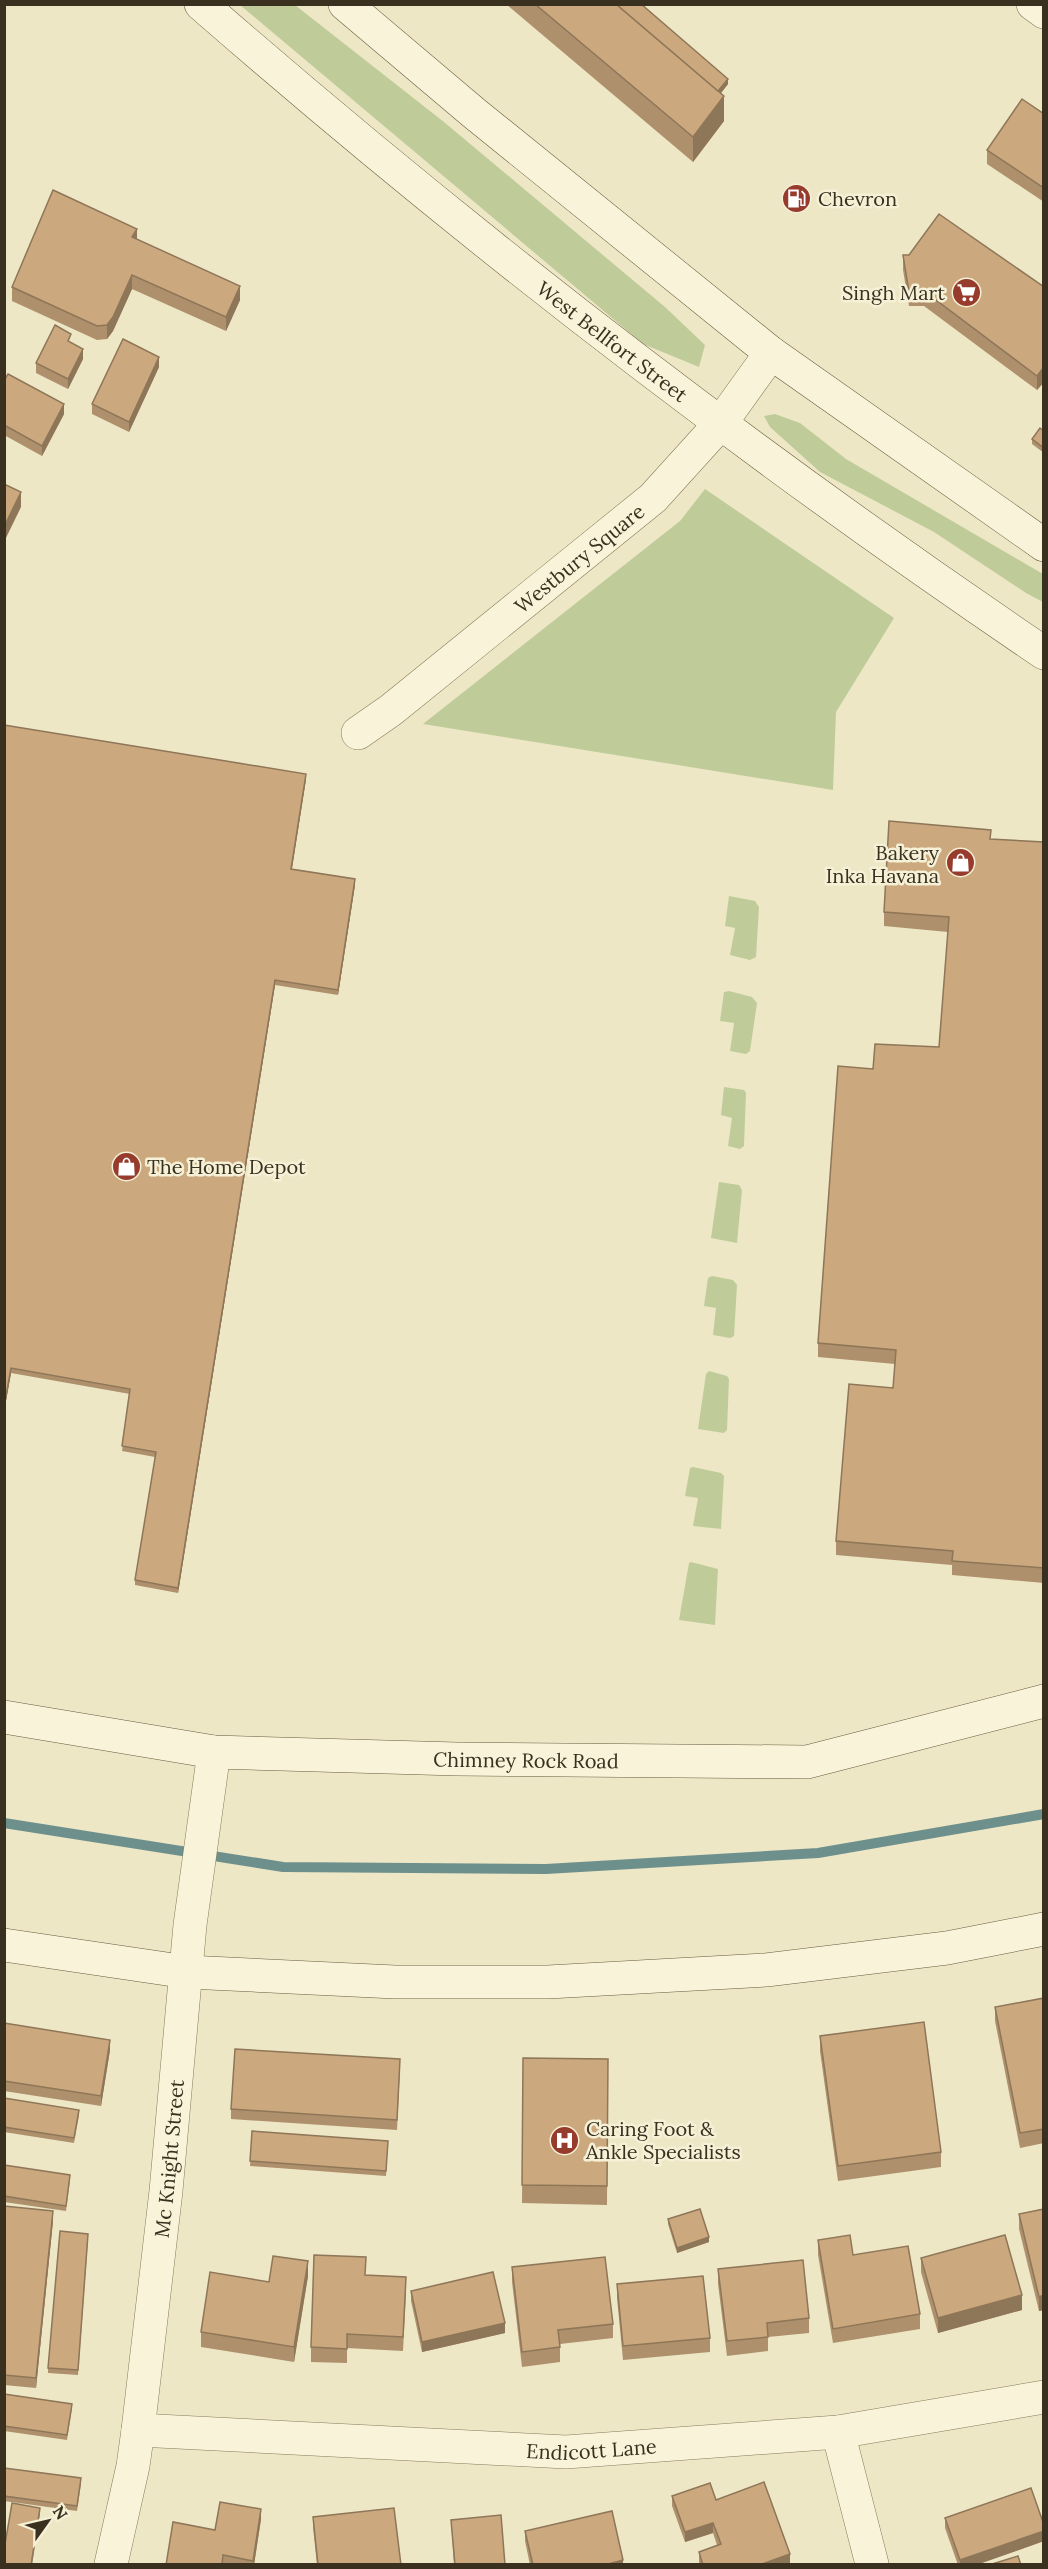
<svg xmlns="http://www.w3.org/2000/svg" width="1048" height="2569" viewBox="0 0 1048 2569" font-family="Lora,serif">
<rect width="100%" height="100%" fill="#eee7c6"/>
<!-- green -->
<g fill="#bfcc9a">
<polygon points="240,5 295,5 444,122 665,307 705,345 699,367 643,344"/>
<polygon points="775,414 800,423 846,459 1043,574 1043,602 1026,593 934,532 820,472 770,427 764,416"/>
<polygon points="705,489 894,618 836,712 833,790 423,724 680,521"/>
<polygon points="729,896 755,901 759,907 756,957 750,960 730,955 735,928 725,926"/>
<polygon points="729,991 752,997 757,1003 750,1051 746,1054 730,1051 734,1023 720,1021 724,992"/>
<polygon points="724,1087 744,1090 746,1093 744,1146 740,1149 728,1146 732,1118 721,1115"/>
<polygon points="719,1182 739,1185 742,1190 737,1243 711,1238"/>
<polygon points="712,1276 733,1280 737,1285 734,1336 730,1338 713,1335 716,1308 704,1306 708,1278"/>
<polygon points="709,1371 727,1376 729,1379 727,1430 724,1433 698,1429 706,1374"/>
<polygon points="693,1467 721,1473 724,1476 721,1529 693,1526 698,1498 685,1496 690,1468"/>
<polygon points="691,1562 718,1569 715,1625 679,1620 689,1563"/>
</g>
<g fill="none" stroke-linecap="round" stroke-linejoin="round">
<!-- stream -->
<polyline stroke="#6e908c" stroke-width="10" points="4,1823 283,1867 546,1869 818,1853 1044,1814"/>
<defs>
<g id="minor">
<polyline points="1033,4 1044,12"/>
<path id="s1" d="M 358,733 L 391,710 L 653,498 L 720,424 L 771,353"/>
<path id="s2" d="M 138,2430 L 566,2452 L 838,2432 L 1044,2397"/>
<polyline points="838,2432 872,2564"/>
<path id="s3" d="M 111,2564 L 133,2466 L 138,2430 L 166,2191 L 190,1925 L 214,1752"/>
</g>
<g id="secondary">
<path id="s4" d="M 201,4 C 468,237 750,454 1044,653"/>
<polyline points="345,4 474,113 771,353 1044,545"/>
<path id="s5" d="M 4,1717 L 214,1752 L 457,1759 L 807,1762 L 1044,1701"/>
<polyline points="4,1945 187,1972 395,1982 548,1982 766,1970 947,1948 1044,1929"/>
</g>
</defs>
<!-- minor casing -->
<use href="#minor" stroke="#897a5c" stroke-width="34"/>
<!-- secondary casing -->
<use href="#secondary" stroke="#6b5b3f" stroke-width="34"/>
<!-- minor -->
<use href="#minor" stroke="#f8f3d9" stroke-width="33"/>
<!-- secondary -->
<use href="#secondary" stroke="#f8f3d9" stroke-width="33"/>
</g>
<!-- wall -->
<g fill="#af906c">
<polygon points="506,4 641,4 728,84 721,93 724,121 693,162"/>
<polygon points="1044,114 1044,202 987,164 987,150"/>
<polygon points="137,239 240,300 226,331 132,289 113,331 107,339 97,340 12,301 12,287"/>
<polygon points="903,255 1044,287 1044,382 1037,390 924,306 909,306 903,270"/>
<polygon points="71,343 83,359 68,389 36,373 36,363"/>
<polygon points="159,367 129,432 92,414 92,404"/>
<polygon points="4,381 64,414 42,456 4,435"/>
<polygon points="1044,431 1044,453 1032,444 1032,439"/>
<polygon points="4,725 306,779 292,869 355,885 338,995 275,985 178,1593 135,1585 135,1580 155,1457 122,1451 130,1394 11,1373 4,1412"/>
<polygon points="991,839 1044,842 1044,1583 952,1575 952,1565 836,1555 836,1541 893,1388 895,1364 818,1357 818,1343 873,1069 939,1047 948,932 884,926 884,912"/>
<polygon points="1044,1998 1044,2143 1020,2148 995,2021 995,2007"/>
<polygon points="4,2023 110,2050 101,2106 4,2091"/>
<polygon points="820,2036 941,2152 941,2167 838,2181 820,2051"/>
<polygon points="523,2058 608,2059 607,2205 522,2203"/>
<polygon points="400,2069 397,2130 231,2119 231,2109"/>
<polygon points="4,2098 79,2115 74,2143 4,2132"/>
<polygon points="252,2131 388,2141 386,2176 250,2166"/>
<polygon points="4,2165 70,2180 66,2211 4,2202"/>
<polygon points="4,2206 53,2221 36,2388 4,2385"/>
<polygon points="1044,2209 1044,2310 1039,2311 1019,2229 1019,2214"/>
<polygon points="668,2219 709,2242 677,2253 668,2224"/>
<polygon points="88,2239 78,2375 48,2373 48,2368"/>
<polygon points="818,2240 920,2314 920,2329 833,2343 818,2255"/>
<polygon points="921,2258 1022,2310 938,2333 921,2272"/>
<polygon points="512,2267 613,2324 613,2338 560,2344 560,2362 522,2367 512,2282"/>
<polygon points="718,2269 809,2318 809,2333 768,2337 768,2351 727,2356 718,2284"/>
<polygon points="366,2275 406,2292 403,2351 347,2348 347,2363 311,2362 311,2347"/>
<polygon points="308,2276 294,2362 201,2347 201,2332 269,2282"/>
<polygon points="617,2284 710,2338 710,2352 623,2360 617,2298"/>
<polygon points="411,2291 505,2333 422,2352 411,2301"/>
<polygon points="4,2394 72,2409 67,2440 4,2431"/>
<polygon points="4,2468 81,2484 77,2511 4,2501"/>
<polygon points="672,2496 716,2500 790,2564 700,2565 699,2562 699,2552 717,2545 713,2533 685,2542 672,2506"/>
<polygon points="313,2517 401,2565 317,2565 313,2527"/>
<polygon points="945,2518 1044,2541 976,2565 958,2565 945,2528"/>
<polygon points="261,2519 254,2565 166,2565 215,2530"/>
<polygon points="451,2520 505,2565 454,2565"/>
<polygon points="525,2531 623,2565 530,2565 525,2541"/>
</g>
<!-- shaded-wall -->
<g fill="#8e7658">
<polygon points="728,79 728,84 710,107 710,102"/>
<polygon points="724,96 724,121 693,162 693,137"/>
<polygon points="137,229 137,244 132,237"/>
<polygon points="132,275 132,289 113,331 107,339 107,325"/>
<polygon points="240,286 240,300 226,331 226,317"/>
<polygon points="83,349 83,359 68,389 68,379"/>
<polygon points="159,357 159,367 129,432 129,422"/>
<polygon points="1044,367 1044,382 1037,390 1037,376"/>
<polygon points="64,404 64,414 42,456 42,446"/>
<polygon points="21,492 21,507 4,542 4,527"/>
<polygon points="306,774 306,779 291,874 291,869"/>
<polygon points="355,879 355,885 338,995 338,990"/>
<polygon points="275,980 275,985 178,1593 178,1588"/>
<polygon points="11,1368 11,1373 4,1412 4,1407"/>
<polygon points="110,2040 110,2050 101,2106 101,2096"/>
<polygon points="53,2211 53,2221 36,2388 36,2378"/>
<polygon points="709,2237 709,2242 677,2253 677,2248"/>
<polygon points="308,2261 308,2276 294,2362 294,2347"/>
<polygon points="1022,2295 1022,2310 938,2333 938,2318"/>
<polygon points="1044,2295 1044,2310 1039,2311 1039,2297"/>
<polygon points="505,2323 505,2333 422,2352 422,2342"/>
<polygon points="40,2508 40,2513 32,2565 31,2565"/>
<polygon points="261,2509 261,2519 254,2565 253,2565"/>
<polygon points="713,2523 713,2533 685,2542 685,2532"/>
<polygon points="1044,2531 1044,2541 976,2565 960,2565 960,2560"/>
<polygon points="790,2554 790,2564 788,2565 759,2565"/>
<polygon points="623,2560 623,2565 605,2565"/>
</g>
<!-- building -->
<g fill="#cba87d" stroke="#8e7658" stroke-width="1.5">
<polygon points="535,4 616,4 724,96 693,137"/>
<polygon points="616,4 641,4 728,79 718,91"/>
<polygon points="1022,99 1044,114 1044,188 987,150"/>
<polygon points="53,190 137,229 132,237 240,286 226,317 132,275 113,317 107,325 97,326 12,287"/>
<polygon points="939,214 1044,287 1044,367 1037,376 924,291 909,292 903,255 909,255"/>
<polygon points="55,325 71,334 68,341 83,349 68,379 36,363"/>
<polygon points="123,339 159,357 129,422 92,404"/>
<polygon points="8,374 64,404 42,446 4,425 4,381"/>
<polygon points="1040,428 1044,431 1044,448 1032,439"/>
<polygon points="4,484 21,492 4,527"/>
<polygon points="4,725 306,774 291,869 355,879 338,990 275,980 178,1588 135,1580 156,1452 122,1446 130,1389 11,1368 4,1407"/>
<polygon points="889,821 991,830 990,839 1044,842 1044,1568 952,1561 953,1551 836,1541 849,1384 893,1388 896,1350 818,1343 838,1066 873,1069 875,1044 939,1047 949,917 884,912"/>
<polygon points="1044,1998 1044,2129 1020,2133 995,2007"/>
<polygon points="924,2022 941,2152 838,2166 820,2036"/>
<polygon points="4,2023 110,2040 101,2096 4,2081"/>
<polygon points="235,2049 400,2059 397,2120 231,2109"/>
<polygon points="523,2058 608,2059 607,2186 522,2185"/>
<polygon points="4,2098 79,2110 74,2138 4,2127"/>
<polygon points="252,2131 388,2141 386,2171 250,2161"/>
<polygon points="4,2165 70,2175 66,2206 4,2196"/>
<polygon points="4,2206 53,2211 36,2378 4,2375"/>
<polygon points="700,2209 709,2237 677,2248 668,2219"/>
<polygon points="1044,2209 1044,2295 1039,2297 1019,2214"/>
<polygon points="60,2231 88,2234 78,2370 48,2368"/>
<polygon points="850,2235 853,2255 908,2246 920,2314 833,2329 818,2240"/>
<polygon points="1005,2235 1022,2295 938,2318 921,2258"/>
<polygon points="314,2255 366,2257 365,2275 406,2277 403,2337 347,2334 347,2349 311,2347"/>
<polygon points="273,2256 308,2261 294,2347 201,2332 210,2272 269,2282"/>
<polygon points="605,2257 613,2324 558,2330 560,2347 522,2352 512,2267"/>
<polygon points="803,2260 809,2318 767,2323 768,2337 727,2341 718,2269"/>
<polygon points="493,2272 505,2323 422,2342 411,2291"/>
<polygon points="703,2276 710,2338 623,2346 617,2284"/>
<polygon points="4,2394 72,2404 67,2435 4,2426"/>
<polygon points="4,2468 81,2478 77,2506 4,2496"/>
<polygon points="764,2482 790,2554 759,2565 703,2565 699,2552 721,2544 713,2523 685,2532 672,2496 710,2483 716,2500"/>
<polygon points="1031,2488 1044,2525 1044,2531 960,2560 945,2518"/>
<polygon points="220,2502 261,2509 253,2561 223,2555 222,2565 166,2565 173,2522 215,2530"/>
<polygon points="12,2503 40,2508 31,2565 4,2565 4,2550"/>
<polygon points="394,2508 401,2565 318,2565 313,2517"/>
<polygon points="612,2511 623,2560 605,2565 533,2565 525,2531"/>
<polygon points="501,2515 505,2565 455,2565 451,2520"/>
<polygon points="1018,2556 1021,2565 989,2565"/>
</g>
<!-- icons -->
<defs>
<symbol id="fuel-disc" viewBox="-11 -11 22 22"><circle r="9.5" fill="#973b2d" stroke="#f5f0d6"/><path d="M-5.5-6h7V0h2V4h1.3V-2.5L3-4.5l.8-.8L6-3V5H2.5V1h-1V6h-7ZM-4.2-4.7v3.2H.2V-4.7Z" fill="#fff"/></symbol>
<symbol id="supermarket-disc" viewBox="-11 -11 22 22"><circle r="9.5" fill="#973b2d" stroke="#f5f0d6"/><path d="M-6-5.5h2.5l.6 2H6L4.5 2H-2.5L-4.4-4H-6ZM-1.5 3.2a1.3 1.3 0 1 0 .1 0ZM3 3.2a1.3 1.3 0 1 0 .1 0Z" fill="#fff"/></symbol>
<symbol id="shop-disc" viewBox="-11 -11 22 22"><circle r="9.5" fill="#973b2d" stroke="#f5f0d6"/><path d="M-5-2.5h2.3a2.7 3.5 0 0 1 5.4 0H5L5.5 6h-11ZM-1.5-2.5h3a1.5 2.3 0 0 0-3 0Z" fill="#fff"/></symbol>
<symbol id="hospital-disc" viewBox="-11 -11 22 22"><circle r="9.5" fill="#973b2d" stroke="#f5f0d6"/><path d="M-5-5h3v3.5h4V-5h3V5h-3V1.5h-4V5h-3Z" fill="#fff"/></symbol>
</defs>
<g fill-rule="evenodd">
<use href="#fuel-disc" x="780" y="182" width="33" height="33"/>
<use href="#supermarket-disc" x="950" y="276" width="33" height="33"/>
<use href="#shop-disc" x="944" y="846" width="33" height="33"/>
<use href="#shop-disc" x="110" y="1150" width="33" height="33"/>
<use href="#hospital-disc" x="548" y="2124" width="33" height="33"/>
</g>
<g text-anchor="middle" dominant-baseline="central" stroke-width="5" stroke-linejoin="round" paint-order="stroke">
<!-- poi labels -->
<g font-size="20" fill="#39301f" stroke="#f5f0d6" text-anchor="start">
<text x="818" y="198">Chevron</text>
<text x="945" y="292" text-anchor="end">Singh Mart</text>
<text x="939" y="852" text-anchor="end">Bakery<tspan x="939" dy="23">Inka Havana</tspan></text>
<text x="147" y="1166">The Home Depot</text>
<text x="586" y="2128">Caring Foot &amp;<tspan x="586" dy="23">Ankle Specialists</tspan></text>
</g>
<!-- street labels -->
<g font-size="20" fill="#39301f" stroke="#f5f0d6">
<text stroke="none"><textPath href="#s4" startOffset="532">West Bellfort Street</textPath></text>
<text stroke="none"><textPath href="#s1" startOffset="282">Westbury Square</textPath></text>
<text stroke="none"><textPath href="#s5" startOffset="525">Chimney Rock Road</textPath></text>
<text stroke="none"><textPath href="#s3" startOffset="410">Mc Knight Street</textPath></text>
<text stroke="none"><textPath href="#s2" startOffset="454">Endicott Lane</textPath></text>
</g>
</g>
<!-- border -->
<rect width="1048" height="2569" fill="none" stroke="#39301f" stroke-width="12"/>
<!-- north arrow -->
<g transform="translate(48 2521) rotate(56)" stroke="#f5f0d6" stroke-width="4.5" paint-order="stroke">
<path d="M0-4.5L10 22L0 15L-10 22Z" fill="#39301f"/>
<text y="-9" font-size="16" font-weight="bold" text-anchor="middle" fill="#39301f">N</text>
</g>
</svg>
